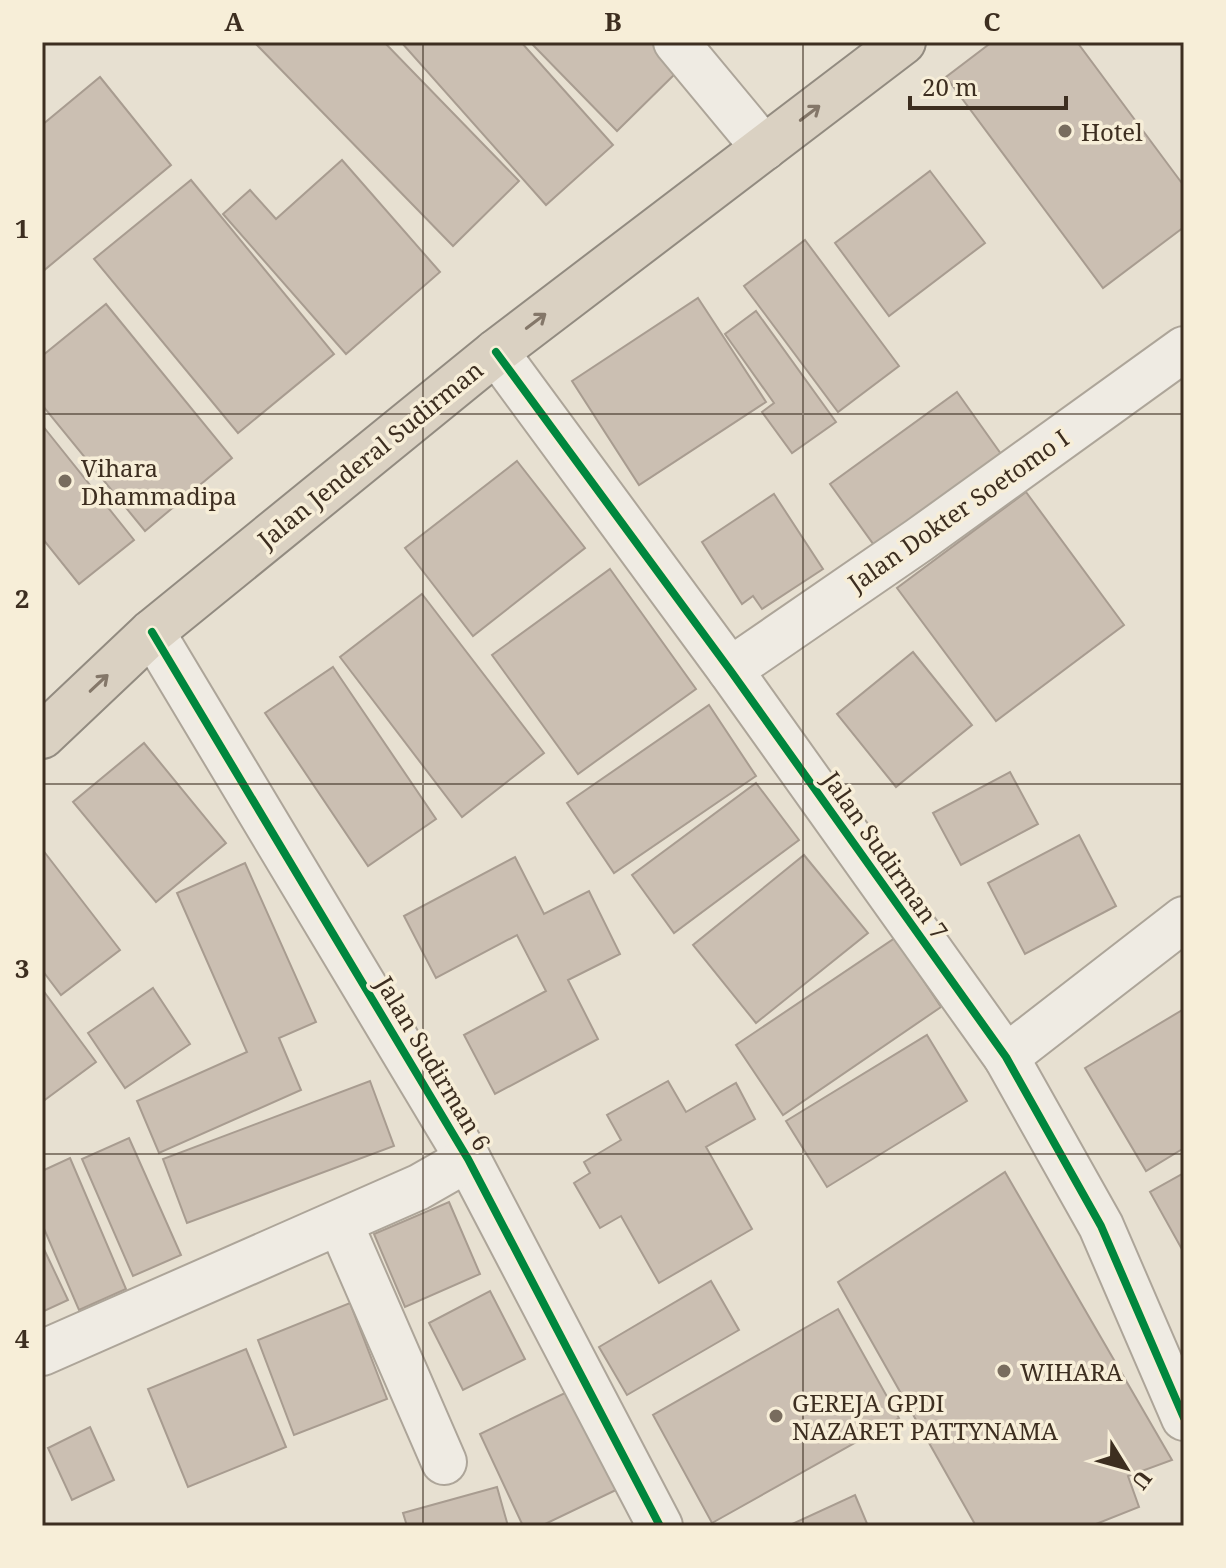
<svg xmlns="http://www.w3.org/2000/svg" width="1226" height="1568" viewBox="0 0 1226 1568" font-family="'Noto Serif',serif">
<rect width="100%" height="100%" fill="#e7e0d1"/>
<!-- building -->
<g fill="#cbbfb2" stroke="#a89c90" stroke-width="2">
<polygon points="254,42 384,42 519,181 453,246"/>
<polygon points="401,42 521,42 613,145 546,205"/>
<polygon points="530,42 659,42 683,66 617,131"/>
<polygon points="992,42 1077,42 1184,186 1184,227 1103,288 946,77"/>
<polygon points="100,77 171,165 42,272 42,125"/>
<polygon points="342,160 440,272 346,354 223,214 250,190 276,219"/>
<polygon points="930,171 985,243 889,316 835,243"/>
<polygon points="191,180 334,354 238,433 94,259"/>
<polygon points="805,240 899,366 838,412 744,286"/>
<polygon points="698,298 766,402 639,485 572,381"/>
<polygon points="106,304 232,458 145,531 42,405 42,356"/>
<polygon points="756,311 836,422 792,453 762,412 774,403 725,334"/>
<polygon points="957,392 1006,461 879,552 830,484"/>
<polygon points="42,425 134,540 79,584 42,538"/>
<polygon points="517,461 585,548 473,636 405,548"/>
<polygon points="1026,492 1124,625 996,721 897,588"/>
<polygon points="774,494 823,569 762,609 753,596 742,604 702,542"/>
<polygon points="610,569 696,689 578,774 492,655"/>
<polygon points="422,594 544,753 462,817 340,657"/>
<polygon points="913,652 972,725 896,787 837,714"/>
<polygon points="333,667 436,819 368,866 265,713"/>
<polygon points="709,705 756,776 614,873 567,803"/>
<polygon points="144,743 226,843 156,902 73,802"/>
<polygon points="1010,772 1038,824 961,865 933,813"/>
<polygon points="756,783 799,840 674,933 632,875"/>
<polygon points="1079,835 1116,906 1025,954 988,883"/>
<polygon points="42,849 120,950 61,995 42,970"/>
<polygon points="804,855 868,933 756,1023 693,945"/>
<polygon points="515,857 544,914 589,891 620,954 568,980 598,1039 495,1094 464,1035 546,991 517,935 436,978 404,916"/>
<polygon points="245,863 316,1022 279,1038 301,1090 159,1153 137,1101 247,1052 177,893"/>
<polygon points="895,938 941,1007 783,1115 736,1045"/>
<polygon points="153,988 190,1044 125,1088 88,1033"/>
<polygon points="42,989 96,1062 42,1102"/>
<polygon points="1184,1009 1184,1148 1146,1171 1085,1068"/>
<polygon points="927,1035 967,1101 827,1187 786,1121"/>
<polygon points="370,1081 394,1146 187,1223 163,1159"/>
<polygon points="668,1081 686,1112 736,1083 755,1119 706,1147 752,1229 659,1283 621,1216 600,1228 574,1183 590,1173 584,1162 621,1140 607,1115"/>
<polygon points="129,1138 181,1255 133,1276 82,1159"/>
<polygon points="70,1158 126,1289 79,1310 42,1224 42,1171"/>
<polygon points="1005,1172 1172,1460 1128,1476 1139,1507 1091,1526 976,1526 838,1282"/>
<polygon points="1184,1173 1184,1253 1150,1192"/>
<polygon points="449,1202 480,1274 405,1307 374,1234"/>
<polygon points="42,1245 68,1300 42,1312"/>
<polygon points="711,1281 739,1330 627,1395 599,1347"/>
<polygon points="490,1291 525,1359 463,1390 429,1323"/>
<polygon points="350,1303 387,1399 294,1435 258,1340"/>
<polygon points="838,1309 899,1418 712,1523 653,1415"/>
<polygon points="246,1349 286,1447 188,1487 148,1389"/>
<polygon points="569,1391 616,1490 541,1526 523,1526 480,1434"/>
<polygon points="90,1427 114,1480 72,1500 48,1448"/>
<polygon points="497,1487 508,1526 407,1526 403,1513"/>
<polygon points="855,1495 868,1526 788,1526"/>
</g>
<g fill="none" stroke-linecap="round" stroke-linejoin="round">
<defs>
<g id="minor">
<polyline points="676,42 764,148"/>
<polyline points="496,352 730,670 1006,1057 1101,1226 1184,1418"/>
<polyline points="152,632 468,1159 660,1526"/>
<polyline points="730,670 919,540 1184,349"/>
<polyline points="1006,1057 1184,919"/>
<polyline points="340,1223 444,1462"/>
<polyline points="42,1353 419,1187 468,1159"/>
</g>
<polyline id="highway" points="42,736 152,632 496,352 903,42"/>
</defs>
<!-- minor casing -->
<use href="#minor" stroke="#ada599" stroke-width="48"/>
<!-- highway casing -->
<use href="#highway" stroke="#928b80" stroke-width="48"/>
<!-- minor -->
<use href="#minor" stroke="#efebe3" stroke-width="44"/>
<!-- highway -->
<use href="#highway" stroke="#dad1c2" stroke-width="44"/>
<defs>
<g id="cycleway">
<polyline points="496,352 730,670 1006,1057 1101,1226 1184,1418"/>
<polyline points="152,632 468,1159 660,1526"/>
</g>
</defs>
<!-- cycleway casing -->
<use href="#cycleway" stroke="#f7eed8" stroke-width="13"/>
<!-- cycleway -->
<use href="#cycleway" stroke="#00873e" stroke-width="8"/>
</g>
<!-- one-way arrows -->
<defs><path id="oneway-shaft" d="M-6 0H5M1.5-3L5.5 0L1.5 3" fill="none" stroke-width="1.6" stroke-linecap="round" stroke-linejoin="round" transform="scale(2)"/></defs>
<g stroke="#847769">
<use href="#oneway-shaft" transform="translate(810 113) rotate(-37)"/>
<use href="#oneway-shaft" transform="translate(536 321) rotate(-37)"/>
<use href="#oneway-shaft" transform="translate(99 683) rotate(-43)"/>
</g>
<!-- grid -->
<path fill="none" stroke="#3d2e20" stroke-width="2" stroke-opacity="0.55" d="M 423,42 L 423,1526M 803,42 L 803,1526M 42,414 L 1184,414M 42,784 L 1184,784M 42,1154 L 1184,1154"/>
<!-- markers -->
<g fill="#786c5e" stroke="#f7eed8" stroke-width="3">
<circle cx="1065" cy="131" r="8"/>
<circle cx="65" cy="481" r="8"/>
<circle cx="1004" cy="1371" r="8"/>
<circle cx="776" cy="1416" r="8"/>
</g>
<g text-anchor="middle" dominant-baseline="central" stroke-width="7" stroke-linejoin="round" paint-order="stroke">
<!-- poi labels -->
<g font-size="24" fill="#3d2e20" stroke="#f7eed8" text-anchor="start">
<text x="1081" y="131">Hotel</text>
<text x="81" y="467">Vihara<tspan x="81" dy="28">Dhammadipa</tspan></text>
<text x="1020" y="1371">WIHARA</text>
<text x="792" y="1402">GEREJA GPDI<tspan x="792" dy="28">NAZARET PATTYNAMA</tspan></text>
</g>
<!-- street labels -->
<g font-size="24" fill="#3d2e20" stroke="#f7eed8">
<text transform="translate(370 454) rotate(-39)">Jalan Jenderal Sudirman</text>
<text transform="translate(958 510) rotate(-35)">Jalan Dokter Soetomo I</text>
<text transform="translate(886 855) rotate(55)">Jalan Sudirman 7</text>
<text transform="translate(434 1063) rotate(59)">Jalan Sudirman 6</text>
</g>
</g>
<!-- border -->
<rect width="1226" height="1568" fill="none" stroke="#f7eed8" stroke-width="88"/>
<!-- north arrow -->
<g transform="translate(1126 1468) rotate(127)" stroke="#f7eed8" stroke-width="6" paint-order="stroke">
<path d="M0-6L14 30L0 20L-14 30Z" fill="#3d2e20"/>
<text y="-12" font-size="22" font-weight="bold" text-anchor="middle" fill="#3d2e20">U</text>
</g>
<!-- scale -->
<path d="M910 96v12h156v-12" fill="none" stroke="#3d2e20" stroke-width="4"/>
<text x="922" y="96" font-size="24" fill="#3d2e20" stroke="#f7eed8" stroke-width="6" paint-order="stroke">20 m</text>
<rect x="44" y="44" width="1138" height="1480" fill="none" stroke="#3d2e20" stroke-width="3"/>
<g font-size="26" text-anchor="middle" font-weight="bold" fill="#3d2e20">
<text x="234" y="31">A</text>
<text x="613" y="31">B</text>
<text x="992" y="31">C</text>
<text x="22" y="238">1</text>
<text x="22" y="608">2</text>
<text x="22" y="978">3</text>
<text x="22" y="1348">4</text>
</g>
</svg>
